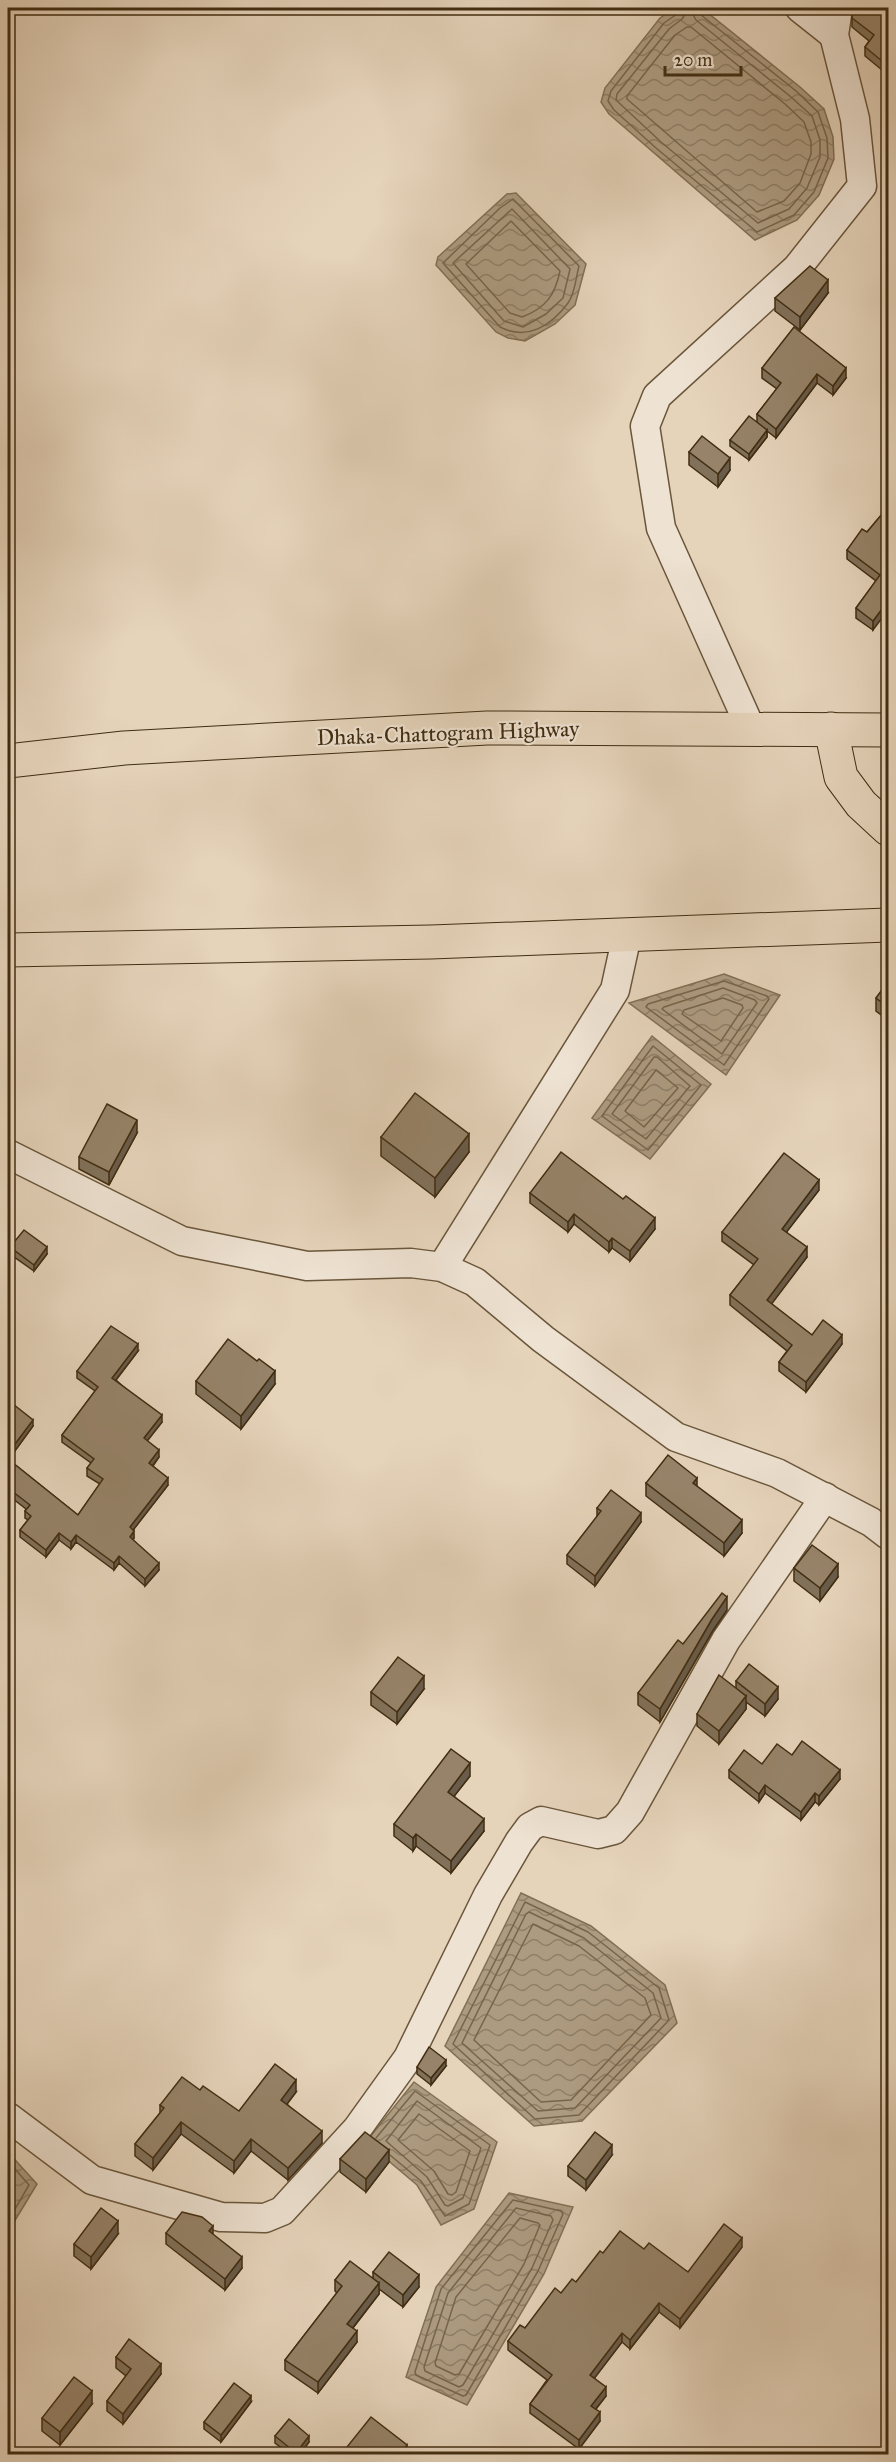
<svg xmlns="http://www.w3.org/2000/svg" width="896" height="2462" viewBox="0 0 896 2462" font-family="'IM FELL Great Primer',serif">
<defs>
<pattern id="water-waves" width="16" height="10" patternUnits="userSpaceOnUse" patternTransform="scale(1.5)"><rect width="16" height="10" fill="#ad9b81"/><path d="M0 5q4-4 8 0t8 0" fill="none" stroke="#8e7f68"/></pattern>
</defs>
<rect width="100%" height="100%" fill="#e5d3ba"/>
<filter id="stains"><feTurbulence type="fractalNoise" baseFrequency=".00333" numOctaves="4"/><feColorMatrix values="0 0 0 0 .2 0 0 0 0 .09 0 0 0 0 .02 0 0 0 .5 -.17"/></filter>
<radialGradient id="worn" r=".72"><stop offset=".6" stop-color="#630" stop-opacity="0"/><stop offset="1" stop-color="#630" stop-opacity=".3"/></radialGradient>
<!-- water -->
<g fill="url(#water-waves)" stroke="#826f54" stroke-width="1.5">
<polygon points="675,8 703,9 800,87 824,109 833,137 834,159 819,195 797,220 755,240 609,114 601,102 605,88 660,18"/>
<polygon points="516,193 586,264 575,305 555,324 525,341 508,338 496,332 436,265 438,257 507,194"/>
<polygon points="724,974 780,995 726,1075 629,1003"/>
<polygon points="652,1036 711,1084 650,1159 592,1118"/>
<polygon points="521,1893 591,1926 665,1985 677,2023 582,2121 534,2126 445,2046"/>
<polygon points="414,2082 497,2142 474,2209 441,2225 417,2185 366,2142"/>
<polygon points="8,2152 37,2184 8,2232"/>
<polygon points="509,2193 573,2207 544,2274 467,2405 406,2377 436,2287"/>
</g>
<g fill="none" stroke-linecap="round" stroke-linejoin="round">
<!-- shore -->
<g stroke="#776449" stroke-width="1.5">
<polyline points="679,8 677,14 664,23 611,91 608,101 614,110 656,148 757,232 794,215 814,192 828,158 827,138 818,112 796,91 701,15 699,8"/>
<polygon points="687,11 691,11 696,20 791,97 812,116 820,140 820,157 807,188 789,209 758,223 661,142 616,100 617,94 669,29 682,19"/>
<polygon points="687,27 691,27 785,104 804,122 811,142 811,154 800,183 784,201 757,212 627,99 627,96 675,35"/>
<path d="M 513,199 L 579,266 C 576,277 575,294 568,303 C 551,326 527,341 500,327 L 443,263 L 500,208 Z"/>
<polygon points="512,209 570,269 563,298 546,314 523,327 504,321 453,263"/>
<path d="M 511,221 L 560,271 C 555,295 546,308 522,317 L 510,313 L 466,264 Z"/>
<polygon points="724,981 767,996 769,999 724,1065 646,1007 648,1004"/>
<polygon points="723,988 755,1000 757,1003 722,1054 662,1009 664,1007"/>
<polygon points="723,998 742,1005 743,1008 721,1041 682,1014 684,1010"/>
<polygon points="653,1046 701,1085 648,1150 602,1116"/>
<polygon points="654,1057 657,1057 690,1086 646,1139 612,1114"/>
<polygon points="656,1070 678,1088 644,1127 625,1111"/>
<polygon points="525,1902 588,1932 659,1988 669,2020 579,2115 535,2119 453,2044"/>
<polygon points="529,1912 584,1938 653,1993 661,2018 575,2108 538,2111 462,2043 526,1914"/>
<polygon points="533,1924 579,1946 645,1998 651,2015 571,2100 541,2102 474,2040"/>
<polygon points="417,2101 481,2148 463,2198 448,2206 445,2205 427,2177 386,2141"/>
<polygon points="419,2114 470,2151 456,2192 452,2195 448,2194 434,2171 398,2140"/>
<polyline points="376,2138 415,2091 490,2145 469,2204 445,2216 421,2181 390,2155"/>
<polyline points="8,2161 29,2185 8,2221"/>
<polygon points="513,2200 561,2211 563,2214 538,2271 466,2395 463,2396 416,2375 415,2372 441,2289"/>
<polygon points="516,2208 551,2216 553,2220 532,2268 463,2385 459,2387 425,2371 424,2367 448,2293"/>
<polygon points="520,2218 538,2223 540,2225 524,2264 459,2374 455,2375 436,2366 435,2363 456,2297"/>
</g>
<defs>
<g id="minor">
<polyline points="800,8 834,35"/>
<polyline points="751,729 661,528 645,426 657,396 797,268 862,186 855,119 834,35 838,8"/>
<polyline points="8,1154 182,1241 307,1266 411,1263 442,1267 475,1282 543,1339 676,1437 777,1473 871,1522 888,1535"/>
<polyline points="442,1267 615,990 627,935"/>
<polyline points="8,2117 92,2180 221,2217 265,2218 282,2211 357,2129 408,2058 488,1895 519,1842 530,1827 541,1821 598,1834 614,1830 630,1812 726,1640 825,1497"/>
</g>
<g id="highway">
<polyline points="831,729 841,777 861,804 888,829"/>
<polyline points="8,761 124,748 487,728 888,730"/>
<polyline points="8,950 431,942 888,925"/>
</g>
</defs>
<!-- minor casing -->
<use href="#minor" stroke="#6a563b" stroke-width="31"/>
<!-- highway casing -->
<use href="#highway" stroke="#412d11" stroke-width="35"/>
<!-- minor -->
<use href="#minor" stroke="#eee2d2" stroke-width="28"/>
<!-- highway -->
<use href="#highway" stroke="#e5d3ba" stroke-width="33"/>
</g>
<!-- wall -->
<g fill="#81715a" stroke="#412d11" stroke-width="1.5">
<polygon points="888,9 888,75 865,56 865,47 869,41 852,27 852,18"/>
<polygon points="828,293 800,330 775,311 775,298"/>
<polygon points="762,368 846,378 833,395 817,383 776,438 767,431 767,437 749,460 730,446 730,440 757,423 757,414 777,389 762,378"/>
<polygon points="689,452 730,470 718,487 689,465"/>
<polygon points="888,507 873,630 856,618 856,608 876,581 847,559 847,550 867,532"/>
<polygon points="888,982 888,1020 876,1011 876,998"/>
<polygon points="137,1133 109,1185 79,1169 79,1157"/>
<polygon points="381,1137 469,1152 435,1197 381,1156"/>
<polygon points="819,1190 786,1232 807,1257 771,1304 812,1335 842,1344 806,1392 779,1371 779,1362 787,1351 730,1305 730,1295 754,1265 722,1241 722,1232"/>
<polygon points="530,1193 655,1229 630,1261 612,1248 609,1252 574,1224 568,1232 530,1203"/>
<polygon points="10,1247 47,1254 34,1271 10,1254"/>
<polygon points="138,1351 116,1380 162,1422 147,1441 159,1457 153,1466 168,1485 133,1530 134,1538 133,1540 159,1570 145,1586 119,1563 114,1570 76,1542 71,1549 59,1540 46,1557 20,1537 20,1530 28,1520 25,1518 25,1511 26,1509 8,1495 8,1459 78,1515 100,1484 87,1476 87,1468 91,1463 62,1442 62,1435 95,1391 77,1378 77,1371"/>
<polygon points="196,1381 275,1384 241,1429 196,1394"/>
<polygon points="8,1412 33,1426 9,1459 8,1457"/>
<polygon points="646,1483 742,1533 724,1556 646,1496"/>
<polygon points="597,1508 641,1522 595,1586 567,1564 567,1555 597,1517"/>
<polygon points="794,1568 838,1577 820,1601 794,1581"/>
<polygon points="727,1610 712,1632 660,1722 638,1705 638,1693 683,1644"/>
<polygon points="736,1681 778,1699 765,1716 746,1702 746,1709 719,1744 697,1726 697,1714 736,1688"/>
<polygon points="424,1689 397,1724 371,1705 371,1692"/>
<polygon points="792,1755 840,1779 819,1805 815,1802 801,1820 765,1793 759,1802 729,1778 729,1770 762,1764"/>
<polygon points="470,1776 454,1796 484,1831 451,1873 416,1846 413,1851 394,1836 394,1824"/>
<polygon points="446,2066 431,2085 417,2074 417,2067"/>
<polygon points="296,2092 287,2104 322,2143 288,2180 251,2151 234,2173 181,2134 153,2170 135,2156 135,2144 160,2113 160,2105 239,2111"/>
<polygon points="612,2155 586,2190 568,2176 568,2166"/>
<polygon points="340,2159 389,2162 366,2192 340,2172"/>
<polygon points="166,2233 213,2235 242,2268 225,2290 166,2244"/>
<polygon points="118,2234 91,2269 74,2256 74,2244"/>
<polygon points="742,2247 680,2328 659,2312 630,2349 622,2342 594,2378 606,2396 596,2409 600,2421 579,2449 530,2413 530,2404 547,2380 508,2350 508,2341 525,2328 561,2293 576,2282 603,2253 644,2249 688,2272"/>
<polygon points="373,2272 419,2287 403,2307 379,2289 379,2294 353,2328 357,2342 318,2393 285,2370 285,2360 337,2293 335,2291 335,2280 373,2278"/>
<polygon points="116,2357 161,2374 123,2424 107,2411 107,2401 126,2376 116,2368"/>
<polygon points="251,2402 221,2442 204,2429 204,2422"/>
<polygon points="92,2404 60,2445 42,2431 42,2418"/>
<polygon points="275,2436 309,2442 300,2454 290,2454 275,2443"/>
</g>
<!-- shaded-wall -->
<g fill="#695c4a" stroke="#412d11" stroke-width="1.5">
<polygon points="828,280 828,293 800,330 800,317"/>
<polygon points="846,368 846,378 833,395 833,386"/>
<polygon points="817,374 817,383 776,438 776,429"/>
<polygon points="767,430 767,437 749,460 749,454"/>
<polygon points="730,458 730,470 718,487 718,474"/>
<polygon points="14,513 14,525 8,533 8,521"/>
<polygon points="888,601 888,610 873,630 873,621"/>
<polygon points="137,1120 137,1133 109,1185 109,1172"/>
<polygon points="469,1134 469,1152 435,1197 435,1178"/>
<polygon points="819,1180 819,1190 782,1238 782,1229"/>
<polygon points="574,1214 574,1224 568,1232 568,1222"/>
<polygon points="655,1218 655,1229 630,1261 630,1251"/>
<polygon points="612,1238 612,1248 609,1252 609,1242"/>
<polygon points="47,1247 47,1254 34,1271 34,1265"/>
<polygon points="807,1247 807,1257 767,1310 767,1300"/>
<polygon points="842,1335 842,1344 806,1392 806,1382"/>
<polygon points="138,1344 138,1351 112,1385 112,1378"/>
<polygon points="275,1371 275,1384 241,1429 241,1416"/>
<polygon points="162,1415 162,1422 144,1445 144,1438"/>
<polygon points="33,1420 33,1426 9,1459 9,1452"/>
<polygon points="159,1450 159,1457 149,1470 149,1463"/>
<polygon points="168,1478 168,1485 130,1534 130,1527"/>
<polygon points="697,1478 697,1490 693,1483"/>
<polygon points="641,1513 641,1522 595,1586 595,1576"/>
<polygon points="742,1520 742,1533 724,1556 724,1543"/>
<polygon points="134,1531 134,1538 130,1544 130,1537"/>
<polygon points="59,1533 59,1540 46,1557 46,1550"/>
<polygon points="76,1535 76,1542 71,1549 71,1542"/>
<polygon points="119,1556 119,1563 114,1570 114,1563"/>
<polygon points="159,1563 159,1570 145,1586 145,1579"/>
<polygon points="838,1564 838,1577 820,1601 820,1588"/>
<polygon points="727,1597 727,1610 712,1632 660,1722 660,1709 712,1619"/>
<polygon points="424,1676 424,1689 397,1724 397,1712"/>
<polygon points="778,1687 778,1699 765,1716 765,1704"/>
<polygon points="746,1696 746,1709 719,1744 719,1731"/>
<polygon points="470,1763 470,1776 448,1804 448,1792"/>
<polygon points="840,1770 840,1779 819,1805 819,1796"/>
<polygon points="765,1785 765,1793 759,1802 759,1794"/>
<polygon points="815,1793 815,1802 801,1820 801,1812"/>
<polygon points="484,1819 484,1831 451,1873 451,1861"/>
<polygon points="416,1834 416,1846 413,1851 413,1838"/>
<polygon points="446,2060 446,2066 431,2085 431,2078"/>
<polygon points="296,2080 296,2092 281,2112 281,2100"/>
<polygon points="181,2122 181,2134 153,2170 153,2158"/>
<polygon points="322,2131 322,2143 288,2180 288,2168"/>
<polygon points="251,2139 251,2151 234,2173 234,2161"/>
<polygon points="612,2145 612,2155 586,2190 586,2180"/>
<polygon points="389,2150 389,2162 366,2192 366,2179"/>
<polygon points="118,2221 118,2234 91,2269 91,2257"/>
<polygon points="213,2226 213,2237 209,2231"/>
<polygon points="742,2238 742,2247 680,2328 680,2319"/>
<polygon points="242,2257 242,2268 225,2290 225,2279"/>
<polygon points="419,2275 419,2287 403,2307 403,2295"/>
<polygon points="379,2283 379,2294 347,2335 347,2324"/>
<polygon points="659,2303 659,2312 630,2349 630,2340"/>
<polygon points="357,2331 357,2342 318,2393 318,2382"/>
<polygon points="622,2333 622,2342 590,2384 590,2375"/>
<polygon points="161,2364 161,2374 123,2424 123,2414"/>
<polygon points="606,2387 606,2396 591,2415 591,2406"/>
<polygon points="92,2391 92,2404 60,2445 60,2432"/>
<polygon points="251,2396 251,2402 221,2442 221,2435"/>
<polygon points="600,2412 600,2421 579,2449 579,2440"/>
<polygon points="309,2436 309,2442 300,2454 296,2454 296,2453"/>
<polygon points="407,2445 407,2453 406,2454 400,2454"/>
</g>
<!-- building -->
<g fill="#968369" stroke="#412d11" stroke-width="1.5">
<polygon points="855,8 886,8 888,9 888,66 865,47 874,35 852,18 853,10"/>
<polygon points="810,266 828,280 800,317 775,298"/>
<polygon points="794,327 846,368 833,386 817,374 776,429 757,414 781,383 762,368"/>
<polygon points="749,416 767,430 749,454 730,440"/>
<polygon points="702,436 730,458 718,474 689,452"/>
<polygon points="888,507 888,601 873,621 856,608 880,575 847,550 862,529 867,532"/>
<polygon points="8,508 14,513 8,521"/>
<polygon points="888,982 888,1007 876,998"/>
<polygon points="415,1093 469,1134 435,1178 381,1137"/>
<polygon points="107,1104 137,1120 109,1172 79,1157"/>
<polygon points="561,1152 623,1199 626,1196 655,1218 630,1251 612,1238 609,1242 574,1214 568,1222 530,1193"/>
<polygon points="784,1153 819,1180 782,1229 807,1247 767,1300 812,1335 823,1320 842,1335 806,1382 779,1362 792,1345 730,1295 758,1259 722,1232"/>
<polygon points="24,1230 47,1247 34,1265 10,1247"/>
<polygon points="111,1326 138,1344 112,1378 162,1415 144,1438 159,1450 149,1463 168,1478 130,1527 134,1531 130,1537 159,1563 145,1579 119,1556 114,1563 76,1535 71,1542 59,1533 46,1550 20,1530 31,1516 25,1511 30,1505 8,1488 8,1459 78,1515 103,1479 87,1468 94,1459 62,1435 98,1387 77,1371"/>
<polygon points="228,1339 257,1361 259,1359 275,1371 241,1416 196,1381"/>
<polygon points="13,1404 33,1420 9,1452 8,1451 8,1412"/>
<polygon points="668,1455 697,1478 693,1483 742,1520 724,1543 646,1483"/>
<polygon points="611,1490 641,1513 595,1576 567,1555 601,1511 597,1508"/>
<polygon points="812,1545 838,1564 820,1588 794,1568"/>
<polygon points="722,1593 727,1597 712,1619 660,1709 638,1693 678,1640 683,1644"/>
<polygon points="398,1657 424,1676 397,1712 371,1692"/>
<polygon points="749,1664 778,1687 765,1704 736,1681"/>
<polygon points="719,1675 746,1696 719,1731 697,1714"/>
<polygon points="802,1741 840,1770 819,1796 815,1793 801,1812 765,1785 759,1794 729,1770 744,1750 762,1764 777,1744 792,1755"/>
<polygon points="451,1749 470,1763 448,1792 484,1819 451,1861 416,1834 413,1838 394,1824"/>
<polygon points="429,2047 446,2060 431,2078 417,2067"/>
<polygon points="275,2064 296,2080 281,2100 322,2131 288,2168 251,2139 234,2161 181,2122 153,2158 135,2144 164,2108 160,2105 182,2077 200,2090 203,2086 239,2111"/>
<polygon points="365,2132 389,2150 366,2179 340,2159"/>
<polygon points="595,2132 612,2145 586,2180 568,2166"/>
<polygon points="101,2208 118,2221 91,2257 74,2244"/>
<polygon points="182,2212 202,2217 213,2226 209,2231 242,2257 225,2279 166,2233"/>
<polygon points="724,2224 742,2238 680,2319 659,2303 630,2340 622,2333 590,2375 606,2387 591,2406 600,2412 579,2440 530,2404 552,2375 508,2341 520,2325 525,2328 555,2288 561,2293 572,2279 576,2282 600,2251 603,2253 620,2231 644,2249 649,2243 688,2272"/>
<polygon points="389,2252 419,2275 403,2295 373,2272"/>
<polygon points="350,2261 379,2283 347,2324 357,2331 318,2382 285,2360 342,2286 335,2280"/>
<polygon points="129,2339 161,2364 123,2414 107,2401 131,2369 116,2357"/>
<polygon points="74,2377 92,2391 60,2432 42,2418"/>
<polygon points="234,2383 251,2396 221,2435 204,2422"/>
<polygon points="371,2417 407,2445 400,2454 347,2454 343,2452"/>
<polygon points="289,2419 309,2436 296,2453 275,2436"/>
</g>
<g text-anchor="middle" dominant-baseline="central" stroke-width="4.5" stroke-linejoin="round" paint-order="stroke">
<!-- street labels -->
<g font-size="22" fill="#412d11" stroke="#eee2d2">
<text transform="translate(448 733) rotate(-2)">Dhaka-Chattogram Highway</text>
</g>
</g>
<!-- margin -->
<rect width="896" height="2462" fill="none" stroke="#e5d3ba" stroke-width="30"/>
<rect x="9" y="9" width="878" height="2444" fill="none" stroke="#412d11" stroke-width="3"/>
<rect x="15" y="15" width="866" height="2432" fill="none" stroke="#412d11" stroke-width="1.5"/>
<!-- scale -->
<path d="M665 66v9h76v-9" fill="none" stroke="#412d11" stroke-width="3"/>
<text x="674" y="66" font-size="18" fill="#412d11" stroke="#eee2d2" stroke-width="4.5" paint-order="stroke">20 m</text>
<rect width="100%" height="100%" filter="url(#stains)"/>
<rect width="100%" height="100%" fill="url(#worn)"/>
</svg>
